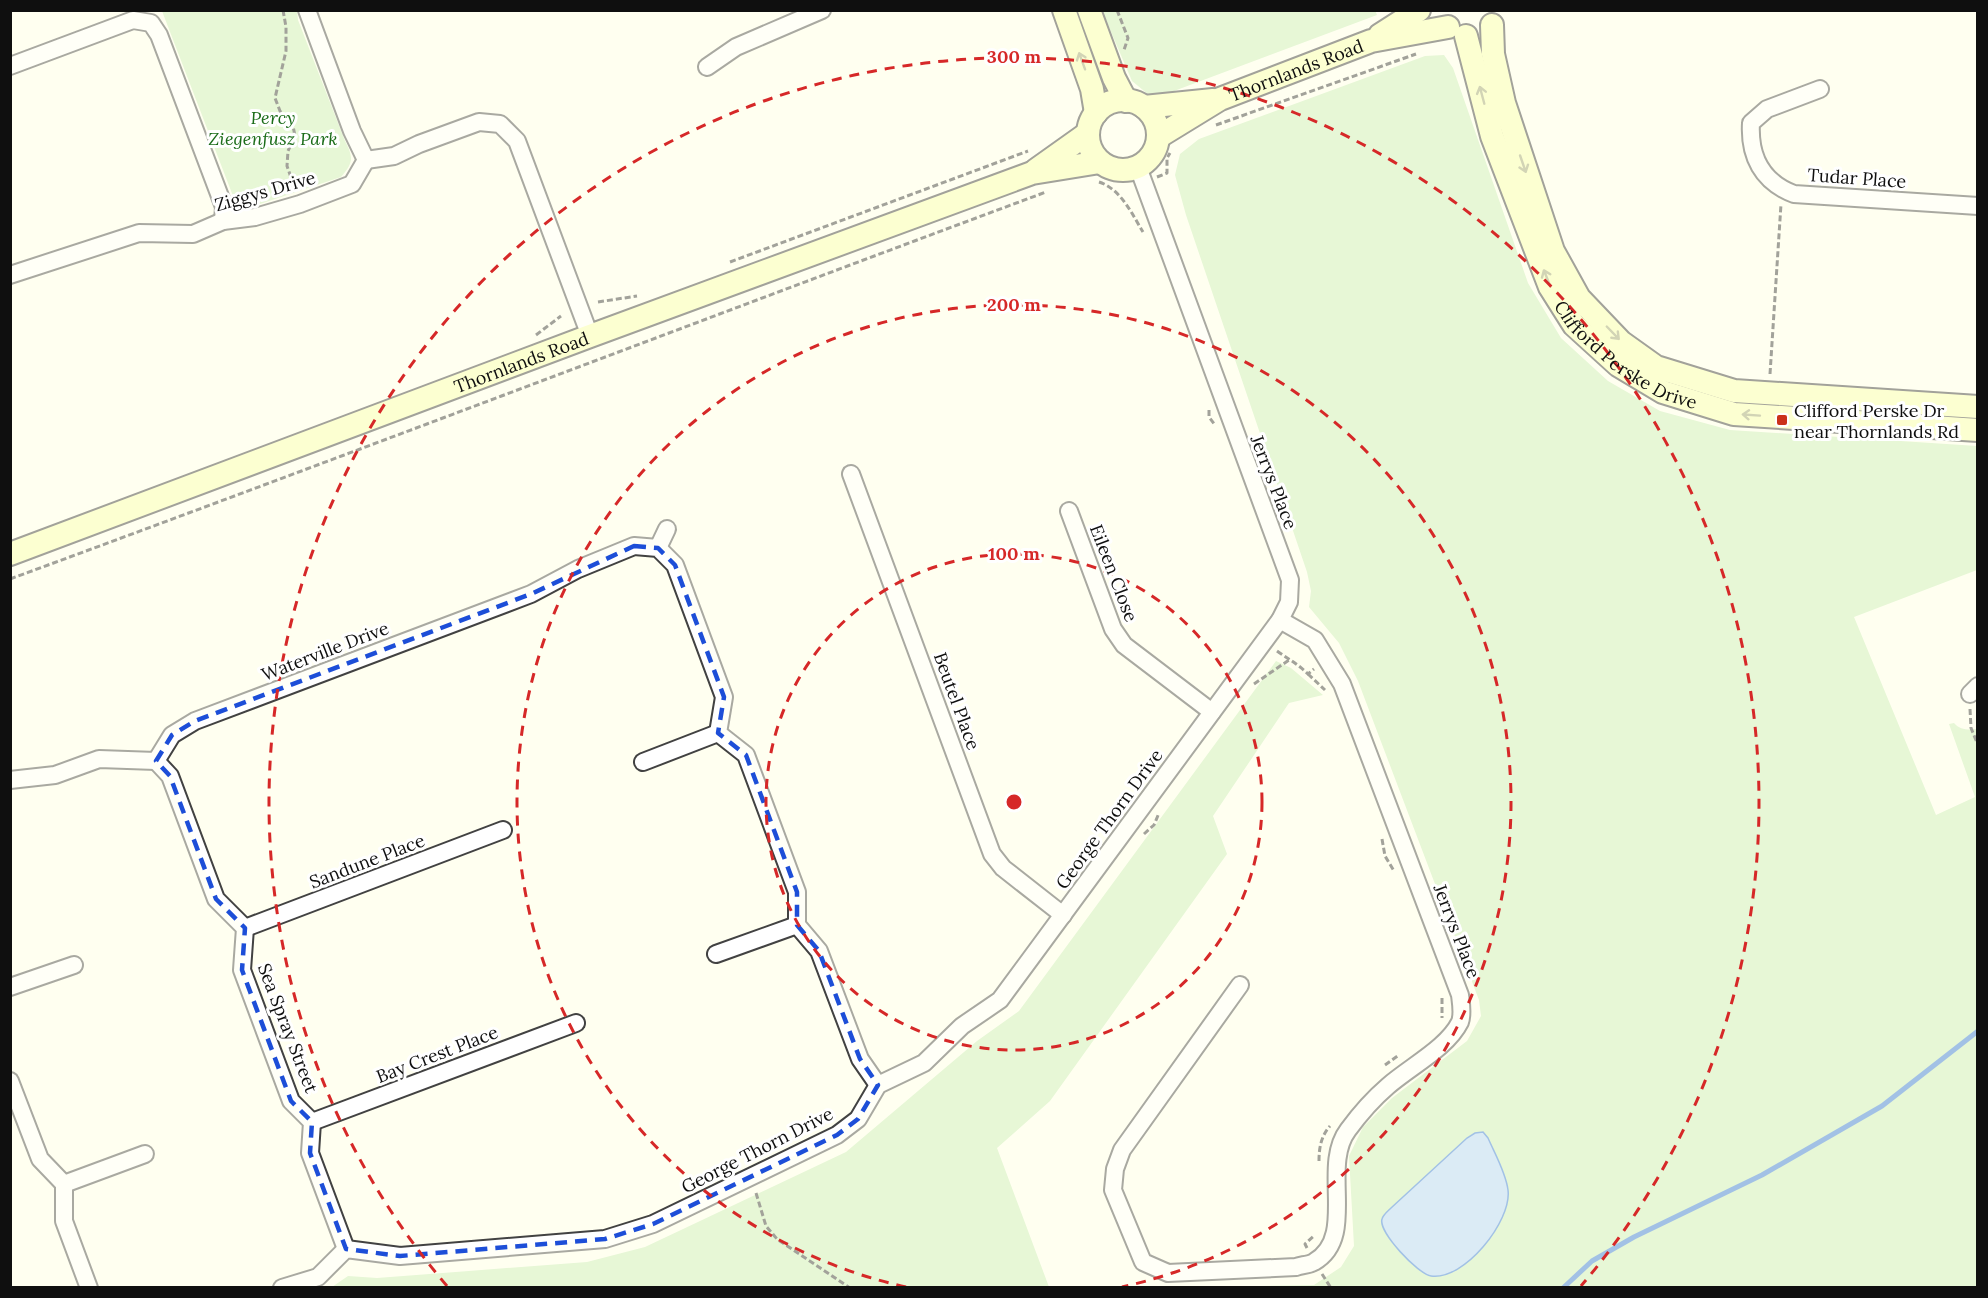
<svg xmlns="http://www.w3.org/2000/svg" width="1988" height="1298" viewBox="0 0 1988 1298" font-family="Lora,serif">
<rect width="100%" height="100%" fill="#fffff0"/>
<!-- green -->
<g fill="#c9edb6">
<polygon points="1375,10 1377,15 1166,94 1149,95 1132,81 1102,11"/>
<path d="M 162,11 L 297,11 L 298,20 L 345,141 C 354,158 353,163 341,177 L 260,204 L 244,206 L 233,196 Z"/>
<path d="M 1444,55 L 1453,68 L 1528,283 L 1561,338 L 1608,381 L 1660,411 L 1730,430 L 1977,446 L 1977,570 L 1854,617 L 1936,815 L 1975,797 L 1949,724 L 1954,723 C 1960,730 1968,730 1977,729 L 1977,1287 L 1213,1287 L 1314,1285 L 1341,1267 L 1354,1246 L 1349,1156 L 1363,1127 L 1392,1098 L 1467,1041 L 1481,1016 L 1479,1000 L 1358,681 L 1339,643 L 1309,607 L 1311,591 L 1307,572 L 1186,215 L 1175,175 L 1180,154 L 1199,139 L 1425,56 Z"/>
<polygon points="1276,661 1291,668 1323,695 1289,703 1213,816 1227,854 1050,1101 997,1148 1049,1287 332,1287 348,1276 377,1278 587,1262 645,1247 846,1152 977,1041 1019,1011"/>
</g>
<!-- water -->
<path fill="#b0d2fb" stroke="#3177d8" stroke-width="1.5" d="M 1483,1132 L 1488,1138 C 1495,1154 1506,1173 1508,1190 C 1512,1221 1464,1281 1431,1276 C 1418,1274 1378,1232 1382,1219 C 1383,1215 1388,1211 1391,1208 L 1467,1138 L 1475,1133 Z"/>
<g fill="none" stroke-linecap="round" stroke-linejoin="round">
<!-- stream -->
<polyline stroke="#3177d8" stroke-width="5" points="1563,1288 1592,1261 1634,1237 1762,1175 1882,1106 1978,1031"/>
<defs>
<g id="street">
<polyline points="307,10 352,131 366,160"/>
<polyline points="10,66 133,20 151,23 159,35 224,207 223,221"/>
<polyline points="707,67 736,47 822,10"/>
<path d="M 1820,89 L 1767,109 L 1751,123 C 1749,156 1762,182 1794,194 L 1978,206"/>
<polyline points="366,160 394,156 419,144 479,122 500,124 517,141 590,336"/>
<polyline points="10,275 139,233 193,234 223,221 255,217 300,204 352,184 366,160"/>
<polyline points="851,474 992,854 1003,868 1063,915"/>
<polyline points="1069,511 1113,629 1124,645 1212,712"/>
<polyline points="658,548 667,529"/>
<polyline points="1970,694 1978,686"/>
<polyline points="156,761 170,776 216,899 245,928 242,970 291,1101 312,1122 310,1153 346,1249"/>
<polyline points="643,762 718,733"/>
<polyline points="10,780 55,775 99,759 156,761 172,735 195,721 531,594 578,569 634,546 658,548 675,565 724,697 718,733 746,755 797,892 797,925 819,951 860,1059 878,1085"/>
<polyline points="245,928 503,830"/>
<polyline points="716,954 797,925"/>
<path d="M 1240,985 L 1122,1150 L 1115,1169 L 1113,1190 L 1143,1262 L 1168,1273 L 1296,1267 C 1301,1265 1309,1265 1314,1262 C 1358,1237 1320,1167 1348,1130 C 1359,1115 1374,1098 1388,1086 C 1411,1066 1447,1048 1460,1022 C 1463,1014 1461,1003 1460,995 L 1342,684 L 1315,640 L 1280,620"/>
<polyline points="10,987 74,965"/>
<polyline points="10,1081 40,1159 64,1184 64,1221 89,1288"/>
<polyline points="312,1122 576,1023"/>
<polyline points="64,1184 145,1154"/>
<polyline points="282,1288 318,1277 346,1249 400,1256 605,1239 653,1224 837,1135 858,1119 878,1085 924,1063 962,1026 1000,1000 1280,620 1289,602 1290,580 1138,167"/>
</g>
<g id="secondary">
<polyline points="1064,10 1092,89 1096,113"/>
<polyline points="1089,10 1114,78 1126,101"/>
<polyline points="1492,25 1493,54 1504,103 1553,251 1579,298 1621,342 1656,367 1734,391 1978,407"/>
<polyline points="1380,35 1419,10"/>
<path id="s1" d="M 1466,36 L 1492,136 L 1550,287 L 1574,325 L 1618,365 L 1663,392 L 1734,414 L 1978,430"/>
<circle cx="1123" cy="135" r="35"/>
<polyline points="1144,107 1213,100"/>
<path id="s2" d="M 1158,137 L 1220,99 L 1371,41 L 1448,27"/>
<polyline points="1036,170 1088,133"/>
<path id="s3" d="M 10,554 L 590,336 L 1032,173 L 1100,162"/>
</g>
</defs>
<!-- street casing -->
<use href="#street" stroke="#424242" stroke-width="20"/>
<!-- secondary casing -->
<use href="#secondary" stroke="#313131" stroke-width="26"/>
<!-- path -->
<g stroke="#313131" stroke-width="3" stroke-dasharray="6 3" stroke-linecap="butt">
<polyline points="283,10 286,27 286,51 275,98 280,111 293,126 295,136 288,151 287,166 295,189"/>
<polyline points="1117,10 1128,38 1124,50"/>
<polyline points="1216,125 1416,54"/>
<polyline points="1157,177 1167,173 1167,158 1170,153"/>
<path d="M 1099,182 C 1121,189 1132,214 1143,232"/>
<polyline points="730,262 1028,151"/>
<polyline points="598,302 637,296"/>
<polyline points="536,335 561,316"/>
<polyline points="1770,374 1781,204"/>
<polyline points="1209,410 1209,417 1215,425"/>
<path d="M 10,579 C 356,452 701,320 1046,192"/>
<path d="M 1277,651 C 1288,659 1298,664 1308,674 L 1314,669"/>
<polyline points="1308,674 1325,690"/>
<polyline points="1254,684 1289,660"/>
<polyline points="1970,709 1971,728 1978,745"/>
<polyline points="1144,834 1154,825 1159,813"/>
<polyline points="1382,839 1385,856 1394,871"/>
<polyline points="1442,998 1442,1018"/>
<polyline points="1385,1065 1399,1055"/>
<path d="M 1319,1161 C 1319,1148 1321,1136 1330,1126"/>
<polyline points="756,1193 766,1226 777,1239 850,1288"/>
<polyline points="1307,1248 1305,1244 1315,1235"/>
<polyline points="1322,1274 1331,1288"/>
</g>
<!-- street -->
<use href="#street" stroke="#fff" stroke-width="16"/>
<!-- secondary -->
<use href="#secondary" stroke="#f9ffab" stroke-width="22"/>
</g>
<!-- one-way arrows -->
<defs><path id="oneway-shaft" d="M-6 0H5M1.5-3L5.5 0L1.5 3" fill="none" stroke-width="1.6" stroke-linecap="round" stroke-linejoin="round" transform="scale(1.5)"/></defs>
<g stroke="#9b9f6d">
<use href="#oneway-shaft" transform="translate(1082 61) rotate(-110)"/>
<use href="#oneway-shaft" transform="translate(1482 95) rotate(-105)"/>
<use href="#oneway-shaft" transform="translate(1523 164) rotate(71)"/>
<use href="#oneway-shaft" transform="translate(1547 278) rotate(-112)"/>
<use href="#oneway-shaft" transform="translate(1613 333) rotate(46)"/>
<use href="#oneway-shaft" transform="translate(1751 415) rotate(-176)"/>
</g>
<!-- marked area -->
<path d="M0 0H1988V1298H0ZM 634,546 L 658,548 L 675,565 L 724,697 L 718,733 L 746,755 L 797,892 L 797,925 L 819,951 L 860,1059 L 878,1085 L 858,1119 L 837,1135 L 653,1224 L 605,1239 L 400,1256 L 346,1249 L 310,1153 L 312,1122 L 291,1101 L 242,970 L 245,928 L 216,899 L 170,776 L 156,761 L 172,735 L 195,721 L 531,594 Z" fill="#fffff0" fill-opacity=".55" fill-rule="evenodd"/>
<path fill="none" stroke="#1d4ed8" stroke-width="4.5" stroke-dasharray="12 8" stroke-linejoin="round" d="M 634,546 L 658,548 L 675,565 L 724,697 L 718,733 L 746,755 L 797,892 L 797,925 L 819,951 L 860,1059 L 878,1085 L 858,1119 L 837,1135 L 653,1224 L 605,1239 L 400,1256 L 346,1249 L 310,1153 L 312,1122 L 291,1101 L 242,970 L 245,928 L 216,899 L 170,776 L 156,761 L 172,735 L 195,721 L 531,594 Z"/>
<!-- distance rings -->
<g fill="none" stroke="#d62828" stroke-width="3" stroke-dasharray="10 8">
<circle cx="1014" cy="802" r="248"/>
<path d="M906 1287A497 497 0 1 1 1122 1287"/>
<path d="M447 1286A745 745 0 1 1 1581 1286"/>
</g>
<!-- markers -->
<rect fill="#cb321a" stroke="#fff" stroke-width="2" x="1776" y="414" width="12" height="12" rx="3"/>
<g text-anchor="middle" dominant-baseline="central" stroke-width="6" stroke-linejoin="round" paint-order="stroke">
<!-- street labels -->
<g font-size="18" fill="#0f0f0f" stroke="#fff">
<text stroke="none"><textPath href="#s2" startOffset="154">Thornlands Road</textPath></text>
<text transform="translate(1857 178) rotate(4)">Tudar Place</text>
<text transform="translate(265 191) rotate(-16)">Ziggys Drive</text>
<text stroke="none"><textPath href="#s1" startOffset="370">Clifford Perske Drive</textPath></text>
<text stroke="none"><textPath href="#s3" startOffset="546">Thornlands Road</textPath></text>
<text transform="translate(1274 482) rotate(69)">Jerrys Place</text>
<text transform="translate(1114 573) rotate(69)">Eileen Close</text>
<text transform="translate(325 651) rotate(-21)">Waterville Drive</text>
<text transform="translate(957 701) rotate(70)">Beutel Place</text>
<text transform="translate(1109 819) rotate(-54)">George Thorn Drive</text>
<text transform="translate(367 861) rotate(-21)">Sandune Place</text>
<text transform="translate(1457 931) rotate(69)">Jerrys Place</text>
<text transform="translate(288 1028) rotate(69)">Sea Spray Street</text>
<text transform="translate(437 1054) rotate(-21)">Bay Crest Place</text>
<text transform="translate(757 1150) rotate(-27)">George Thorn Drive</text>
</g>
<!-- park labels -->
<g font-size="18" font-style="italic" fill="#1b6c19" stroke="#fff">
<text x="273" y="117">Percy<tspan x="273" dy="21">Ziegenfusz Park</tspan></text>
</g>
<!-- poi labels -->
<g font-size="18" fill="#0f0f0f" stroke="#fff" text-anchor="start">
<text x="1794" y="410">Clifford Perske Dr<tspan x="1794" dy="21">near Thornlands Rd</tspan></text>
</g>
</g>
<circle cx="1014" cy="802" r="9" fill="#d62828" stroke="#fff" stroke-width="3"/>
<g font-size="18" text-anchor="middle" font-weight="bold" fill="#d62828" stroke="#fff" stroke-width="6" stroke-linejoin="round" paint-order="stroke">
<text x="1014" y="63">300 m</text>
<text x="1014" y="311">200 m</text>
<text x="1014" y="560">100 m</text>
</g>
<!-- border -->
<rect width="1988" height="1298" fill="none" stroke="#0f0f0f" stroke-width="24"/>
</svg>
